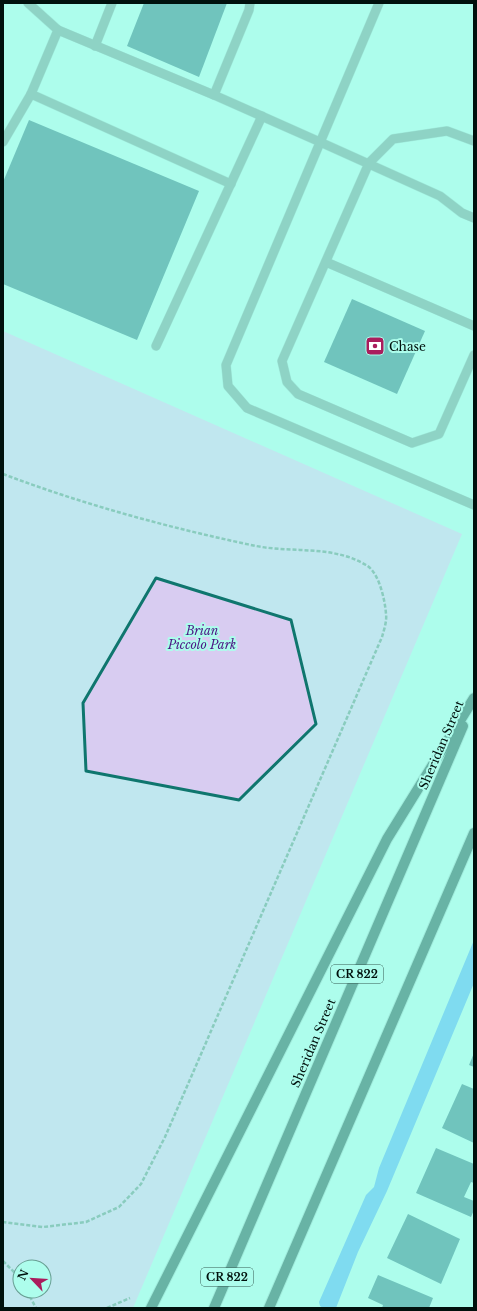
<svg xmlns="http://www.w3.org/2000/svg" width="477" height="1311" viewBox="0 0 477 1311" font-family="'Libre Baskerville',serif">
<rect width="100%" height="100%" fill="#adfdec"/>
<!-- green -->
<path fill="#d8ccf1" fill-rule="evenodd" d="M 3,331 L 462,534 L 133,1308 L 3,1308 ZM 20,1267 L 44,1267 L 44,1291 L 20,1291 Z"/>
<!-- water -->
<polygon fill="#47b2f3" points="474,940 474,983 387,1191 358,1252 336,1308 323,1308 320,1306 319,1302 366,1195 374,1187 379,1168"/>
<!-- building -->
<g fill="#267f83">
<polygon points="144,3 227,3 199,77 127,46"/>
<polygon points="29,120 199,191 137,340 3,284 3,182"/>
<polygon points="352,299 425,331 397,394 324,362"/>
<polygon points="474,1053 474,1067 469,1065"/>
<polygon points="462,1084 474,1089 474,1143 442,1128"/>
<polygon points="436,1148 474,1164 474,1183 471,1182 464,1197 474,1201 474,1210 471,1217 416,1193"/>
<polygon points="408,1214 460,1239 441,1284 387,1258"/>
<polygon points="378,1275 433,1298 429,1308 382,1308 383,1305 368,1298"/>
</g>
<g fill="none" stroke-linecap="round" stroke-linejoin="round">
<defs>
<g id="service">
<polyline points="28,3 58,30"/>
<polyline points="379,3 226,365 228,386 247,408 474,505"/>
<polyline points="95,46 112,3"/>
<polyline points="214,95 249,10 250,3"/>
<polyline points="474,141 447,131 393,139 369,163 282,361 287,382 298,394 412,443 439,434 474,355"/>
<polyline points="3,142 31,94"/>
<polyline points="231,184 31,94 58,30 214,95 320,142 440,196 462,213 474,218"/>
<polyline points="326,262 474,326"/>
<polyline points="156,346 262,116"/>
</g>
<g id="primary">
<polyline points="151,1308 387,839 474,698"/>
<polyline points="214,1308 463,726"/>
<polyline points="269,1308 474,833"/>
</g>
</defs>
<!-- service casing -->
<use href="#service" stroke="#91d7c8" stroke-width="10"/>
<!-- primary casing -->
<use href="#primary" stroke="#91d7c8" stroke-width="12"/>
<!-- path -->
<g stroke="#5d9085" stroke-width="2.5" stroke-dasharray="4 2" stroke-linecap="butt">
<path d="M 3,474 C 85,505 170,528 256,546 C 292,553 333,545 366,565 C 379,572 385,600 386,614 C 387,621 384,630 382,637 L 165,1137 L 141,1184 L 119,1207 L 86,1222 L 43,1227 L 3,1222"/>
<polyline points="3,1261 20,1278"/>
<polyline points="27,1291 36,1308"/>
<polyline points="107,1308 130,1298"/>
</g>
<!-- service -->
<use href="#service" stroke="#69a095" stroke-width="9"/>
<!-- primary -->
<use href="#primary" stroke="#145a4f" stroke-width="10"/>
</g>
<!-- marked area -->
<path d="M0 0H477V1311H0ZM 156,578 L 291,620 L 316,724 L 239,800 L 86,771 L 83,703 Z" fill="#adfdec" fill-opacity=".55" fill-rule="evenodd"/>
<path fill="none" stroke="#0f766e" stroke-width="3" stroke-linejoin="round" d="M 156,578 L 291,620 L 316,724 L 239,800 L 86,771 L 83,703 Z"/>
<!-- icons -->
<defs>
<symbol id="bank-square" viewBox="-11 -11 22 22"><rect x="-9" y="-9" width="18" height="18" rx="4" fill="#aa1d5d" stroke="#adfdec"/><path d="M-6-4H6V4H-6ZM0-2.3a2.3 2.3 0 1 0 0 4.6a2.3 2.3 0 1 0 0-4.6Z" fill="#fff"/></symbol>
</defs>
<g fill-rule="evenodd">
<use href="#bank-square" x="364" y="335" width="22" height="22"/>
</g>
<g text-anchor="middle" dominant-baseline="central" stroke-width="4" stroke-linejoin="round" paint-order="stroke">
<!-- shield labels -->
<g fill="#adfdec" stroke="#345850" stroke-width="1">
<rect x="331" y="965" width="52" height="18" rx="3"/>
<rect x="201" y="1268" width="52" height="18" rx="3"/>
</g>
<g font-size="11" font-weight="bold" fill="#00110d">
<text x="357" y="974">CR 822</text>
<text x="227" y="1277">CR 822</text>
</g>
<!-- poi labels -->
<g font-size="12" fill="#00110d" stroke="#adfdec" text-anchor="start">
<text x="389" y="346">Chase</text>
</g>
<!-- park labels -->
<g font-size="12" font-style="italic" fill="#4c1784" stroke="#adfdec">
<text x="202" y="630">Brian<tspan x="202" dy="14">Piccolo Park</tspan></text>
</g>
<!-- street labels -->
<g font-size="12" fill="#00110d" stroke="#adfdec">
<text transform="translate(441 745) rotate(-67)">Sheridan Street</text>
<text transform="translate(313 1043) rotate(-67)">Sheridan Street</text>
</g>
</g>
<!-- border -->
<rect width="477" height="1311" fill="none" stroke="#00110d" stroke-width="8"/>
<!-- north arrow -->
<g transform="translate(32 1279) rotate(295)"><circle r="19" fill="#adfdec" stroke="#689f93"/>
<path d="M0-3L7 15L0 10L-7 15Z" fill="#aa1d5d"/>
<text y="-6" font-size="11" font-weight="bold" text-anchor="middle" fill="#00110d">N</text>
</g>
</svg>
